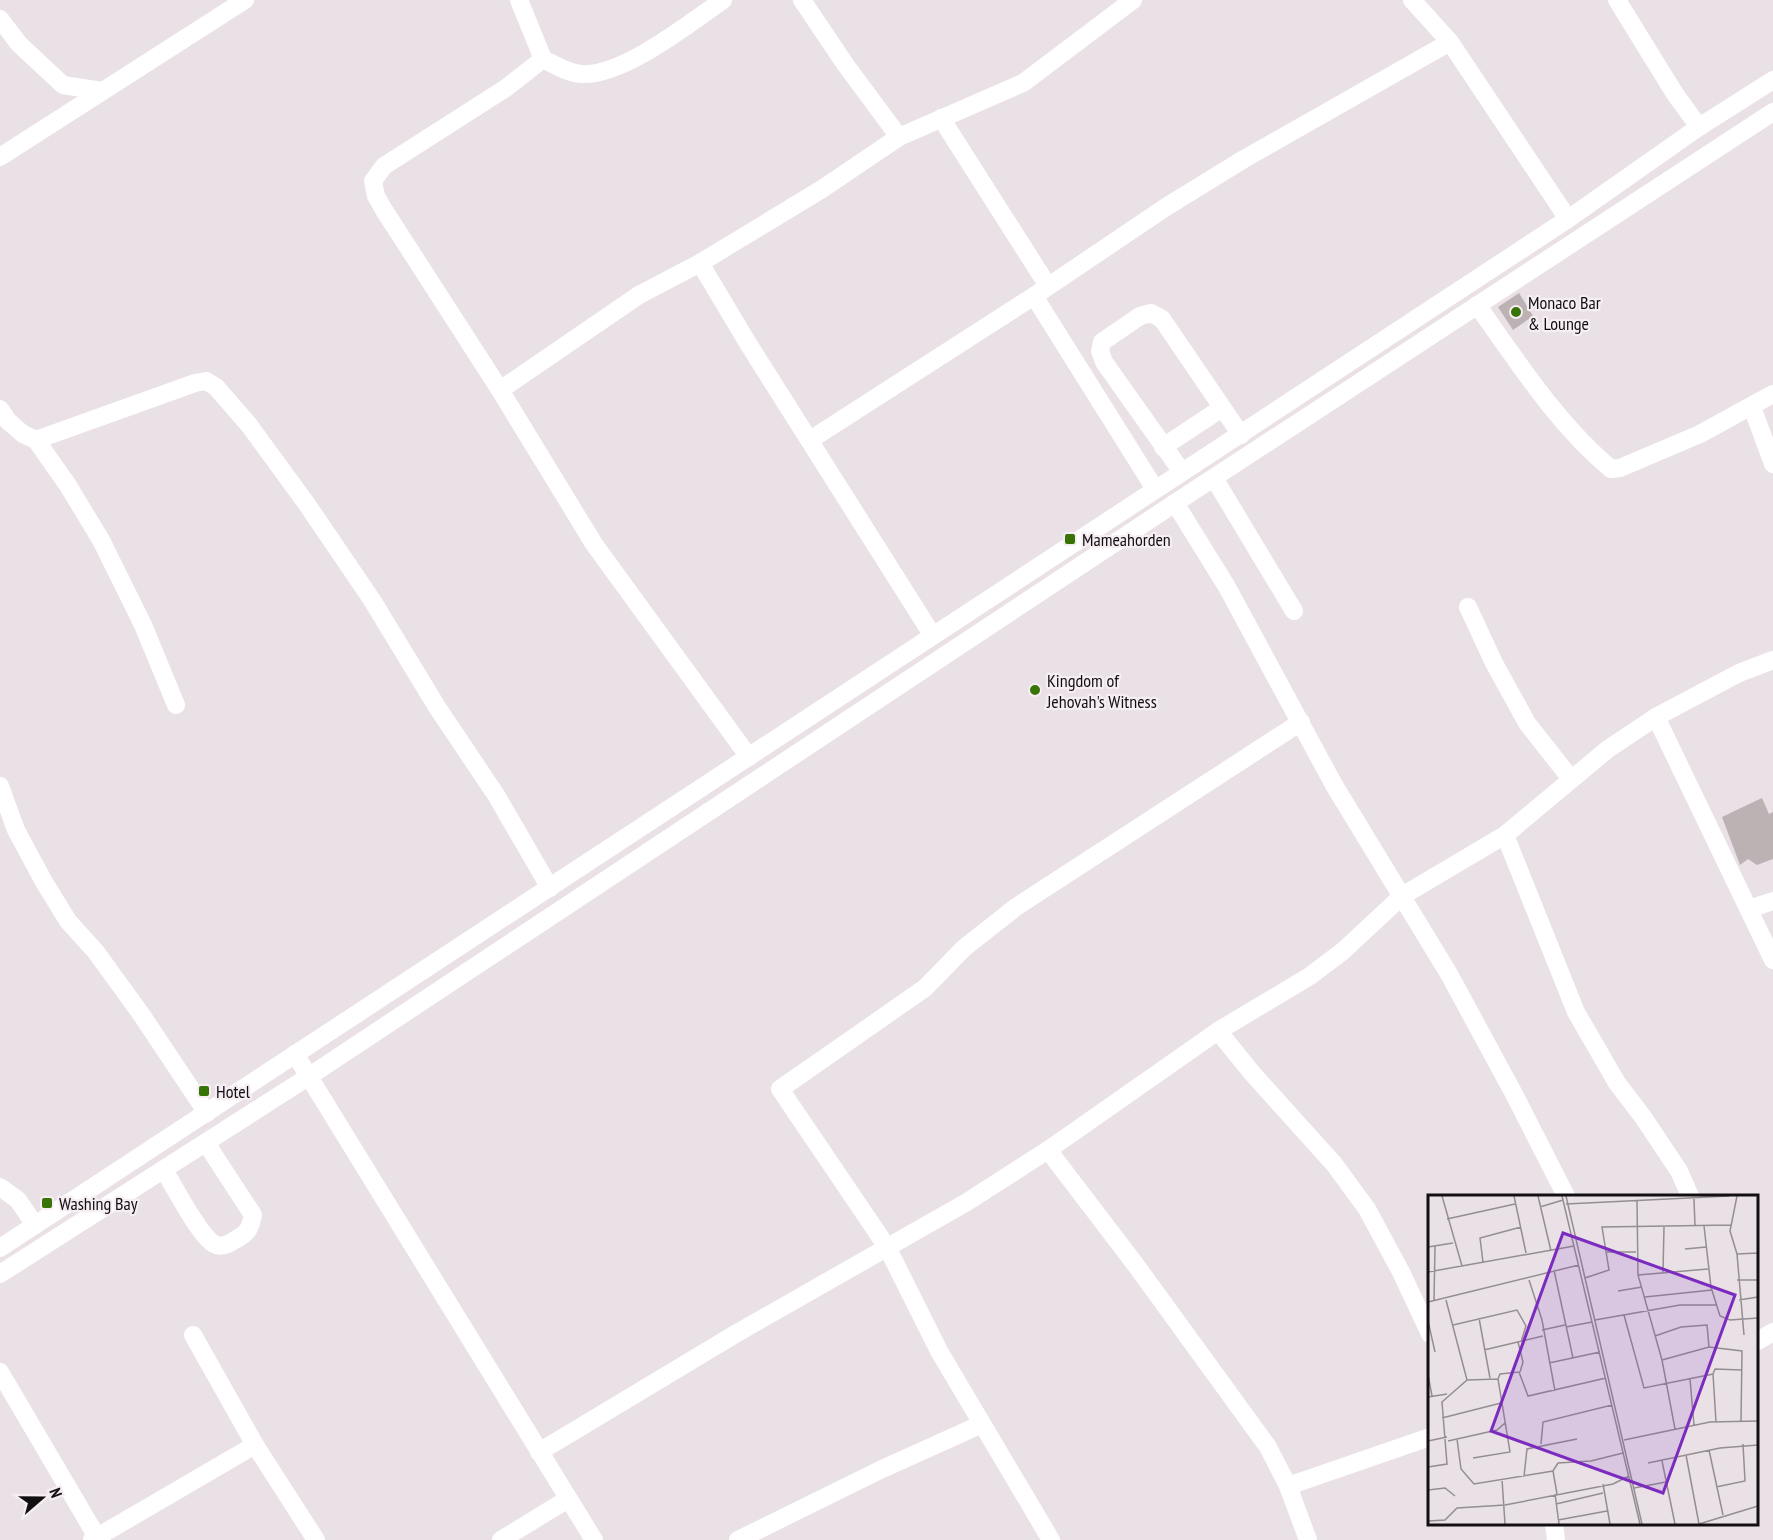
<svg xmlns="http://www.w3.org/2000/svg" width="1773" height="1540" viewBox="0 0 1773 1540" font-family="'PT Sans Narrow',sans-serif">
<rect width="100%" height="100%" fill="#eae1e7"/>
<!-- building -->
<g fill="#bcb2b3">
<polygon points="1519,293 1533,316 1513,330 1498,307"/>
<polygon points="1762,798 1769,814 1773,812 1773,859 1757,865 1748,859 1740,865 1722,817"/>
</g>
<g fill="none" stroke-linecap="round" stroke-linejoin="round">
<!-- minor -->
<g stroke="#fff" stroke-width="18">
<polyline points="519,0 543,59 506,88 384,166 373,181 376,196 384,210 500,390 594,544 749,757"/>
<polyline points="802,0 845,64 899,137"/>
<polyline points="1412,0 1450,42 1568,219"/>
<polyline points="1617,0 1675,94 1699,127"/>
<polyline points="0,19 19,44 63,85 102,91"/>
<path d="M 543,59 C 555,65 568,73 581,74 C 622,77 690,23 723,0"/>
<polyline points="941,118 1048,286"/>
<polyline points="0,157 245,0"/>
<polyline points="700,263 749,345 933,636"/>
<polyline points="1034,296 1155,489"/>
<path d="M 1477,305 C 1518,362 1557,424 1611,469 L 1620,468 L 1700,434 L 1773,394"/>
<polyline points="500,390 639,295 700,263 822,189 899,137 1023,83 1133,0"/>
<polyline points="1752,407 1773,464"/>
<polyline points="0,409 8,421 23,434 36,440 67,484 101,540 143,625 176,705"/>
<polyline points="36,440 195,383 206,381 216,387 249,425 306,503 372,600 437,707 496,795 550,888"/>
<polyline points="810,440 1034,296 1166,207 1244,159 1450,42"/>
<polyline points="1163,447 1222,408"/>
<polyline points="1182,472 1104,362 1100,351 1102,342 1140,316 1151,313 1162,319 1241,435"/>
<polyline points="1214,478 1294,611"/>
<polyline points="1175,503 1227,587 1334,785 1449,974 1514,1094 1566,1196"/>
<polyline points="1468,607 1494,663 1527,723 1571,779"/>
<polyline points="1656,717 1773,960"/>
<polyline points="0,786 16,830 44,882 68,921 96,952 141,1014 207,1113"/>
<polyline points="1505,835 1576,1012 1617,1083 1643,1117 1679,1171 1690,1196"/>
<polyline points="1749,909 1773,901"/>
<polyline points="1218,1031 1252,1073 1334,1164 1367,1209 1401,1272 1430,1334"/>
<polyline points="295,1054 594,1540"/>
<polyline points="1048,1150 1135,1264 1268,1447 1288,1486 1308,1540"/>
<path d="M 164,1170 C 174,1186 199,1235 214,1244 C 221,1248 229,1244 235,1240 C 248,1233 250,1229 253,1215 L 206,1143"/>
<polyline points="0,1187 18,1200 35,1225"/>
<polyline points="0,1248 1568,219 1699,127 1773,80"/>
<polyline points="0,1274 308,1077 1175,503 1773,112"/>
<polyline points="193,1335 255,1445 316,1540"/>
<polyline points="1756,1342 1773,1332"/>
<polyline points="0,1372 97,1537"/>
<polyline points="539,1452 737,1333 967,1202 1048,1150 1218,1031 1310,976 1343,951 1402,896 1505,835 1608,749 1656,717 1739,673 1773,660"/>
<polyline points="1288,1486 1430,1437"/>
<polyline points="1554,1524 1556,1540"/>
<polyline points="92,1540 255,1445"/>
<polyline points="501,1540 568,1499"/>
<polyline points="738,1540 880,1470 982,1424"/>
<polyline points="1051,1540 939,1351 887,1247 780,1089 925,988 964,948 1016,907 1301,722"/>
</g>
</g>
<!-- markers -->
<g fill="#387305" stroke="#f7eef4" stroke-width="2">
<circle cx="1516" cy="312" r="6"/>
<rect x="1064" y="533" width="12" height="12" rx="3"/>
<circle cx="1035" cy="690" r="6"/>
<rect x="198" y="1085" width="12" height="12" rx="3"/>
<rect x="41" y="1197" width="12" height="12" rx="3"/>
</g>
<g text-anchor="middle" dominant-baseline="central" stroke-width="4.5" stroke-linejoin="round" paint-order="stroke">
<!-- poi labels -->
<g font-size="18" fill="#120f11" stroke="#f7eef4" text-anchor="start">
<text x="1528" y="302">Monaco Bar<tspan x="1528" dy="21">&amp; Lounge</tspan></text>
<text x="1082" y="539">Mameahorden</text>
<text x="1047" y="680">Kingdom of<tspan x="1047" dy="21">Jehovah's Witness</tspan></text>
<text x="216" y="1091">Hotel</text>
<text x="59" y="1203">Washing Bay</text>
</g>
</g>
<!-- overview -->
<g transform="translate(1428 1195)">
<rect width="330" height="330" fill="#eae1e7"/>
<path fill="none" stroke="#948d91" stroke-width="1.5" d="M 14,1 L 34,71M 86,1 L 98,58M 110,1 L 123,56M 134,1 L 212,329M 138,1 L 214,329M 309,1 L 302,36 L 309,59 L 316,140M 266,4 L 267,31M 209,6 L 210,80 L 234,165 L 247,234M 138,9 L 301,1M 112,12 L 135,5M 19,24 L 87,9M 330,28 L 330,61M 276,31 L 283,92 L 292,121 L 302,125 L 330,123M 0,52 L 25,48M 257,54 L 278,52M 179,57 L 208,57M 309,59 L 330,58M 55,67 L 52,43 L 93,32M 126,75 L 145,163M 0,77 L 146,51M 235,77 L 236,32M 210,80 L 280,74M 157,83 L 181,75 L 174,32 L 303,30M 101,85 L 114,125 L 127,196M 309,85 L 330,85M 190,96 L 214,92M 217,102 L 284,95M 311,105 L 330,102M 6,106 L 7,51M 0,107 L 151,70M 196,120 L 216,193 L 285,179 L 287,174 L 314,175M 51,123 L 62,183M 167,125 L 252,110 L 289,110M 0,126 L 7,157M 25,130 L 89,115 L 98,131 L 93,147M 138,132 L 164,127M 114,135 L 137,130M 227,141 L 253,132 L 279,130 L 281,152M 90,147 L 95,167 L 92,177M 56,155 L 115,141M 234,165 L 281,152 L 314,156 L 313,226M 121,168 L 172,157M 285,179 L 288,227M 0,180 L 4,201M 70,184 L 72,179 L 91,177 L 100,201 L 178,183M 262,184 L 266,230M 39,185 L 70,184M 0,202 L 19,199M 14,223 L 73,208M 29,244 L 33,274 L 46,289 L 125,276 L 130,268 L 163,266 L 195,258M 196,245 L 282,227 L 330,226M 0,246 L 19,242M 20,246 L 69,235 L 77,228M 113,249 L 115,227 L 184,210M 281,255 L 295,320M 258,260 L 271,329M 45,263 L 82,257 L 70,184M 234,266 L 247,329M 220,268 L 292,253 L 330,250M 0,272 L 19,269 L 14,207 L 39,185 L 18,105M 125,276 L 129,299M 96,281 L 99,254 L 149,244M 74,284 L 77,329M 175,289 L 182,329M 288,292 L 317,286 L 315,249M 206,293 L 238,287M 0,295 L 17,293 L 27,301M 127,299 L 131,329M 128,309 L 175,298M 130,325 L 179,316M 0,326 L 17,325 L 29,313 L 77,310 L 185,289 L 201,281M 271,329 L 330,311"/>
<path fill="#7b2cbf" fill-opacity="0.15" stroke="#7b2cbf" stroke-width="3" d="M 135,38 L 307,100 L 235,298 L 63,236 Z"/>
<rect width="330" height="330" fill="none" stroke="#120f11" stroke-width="3"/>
</g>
<!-- north arrow -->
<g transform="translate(42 1498) rotate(70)" stroke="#f7eef4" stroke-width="4.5" paint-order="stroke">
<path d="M0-4.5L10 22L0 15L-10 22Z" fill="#120f11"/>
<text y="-9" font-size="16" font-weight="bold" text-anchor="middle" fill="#120f11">N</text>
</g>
</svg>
